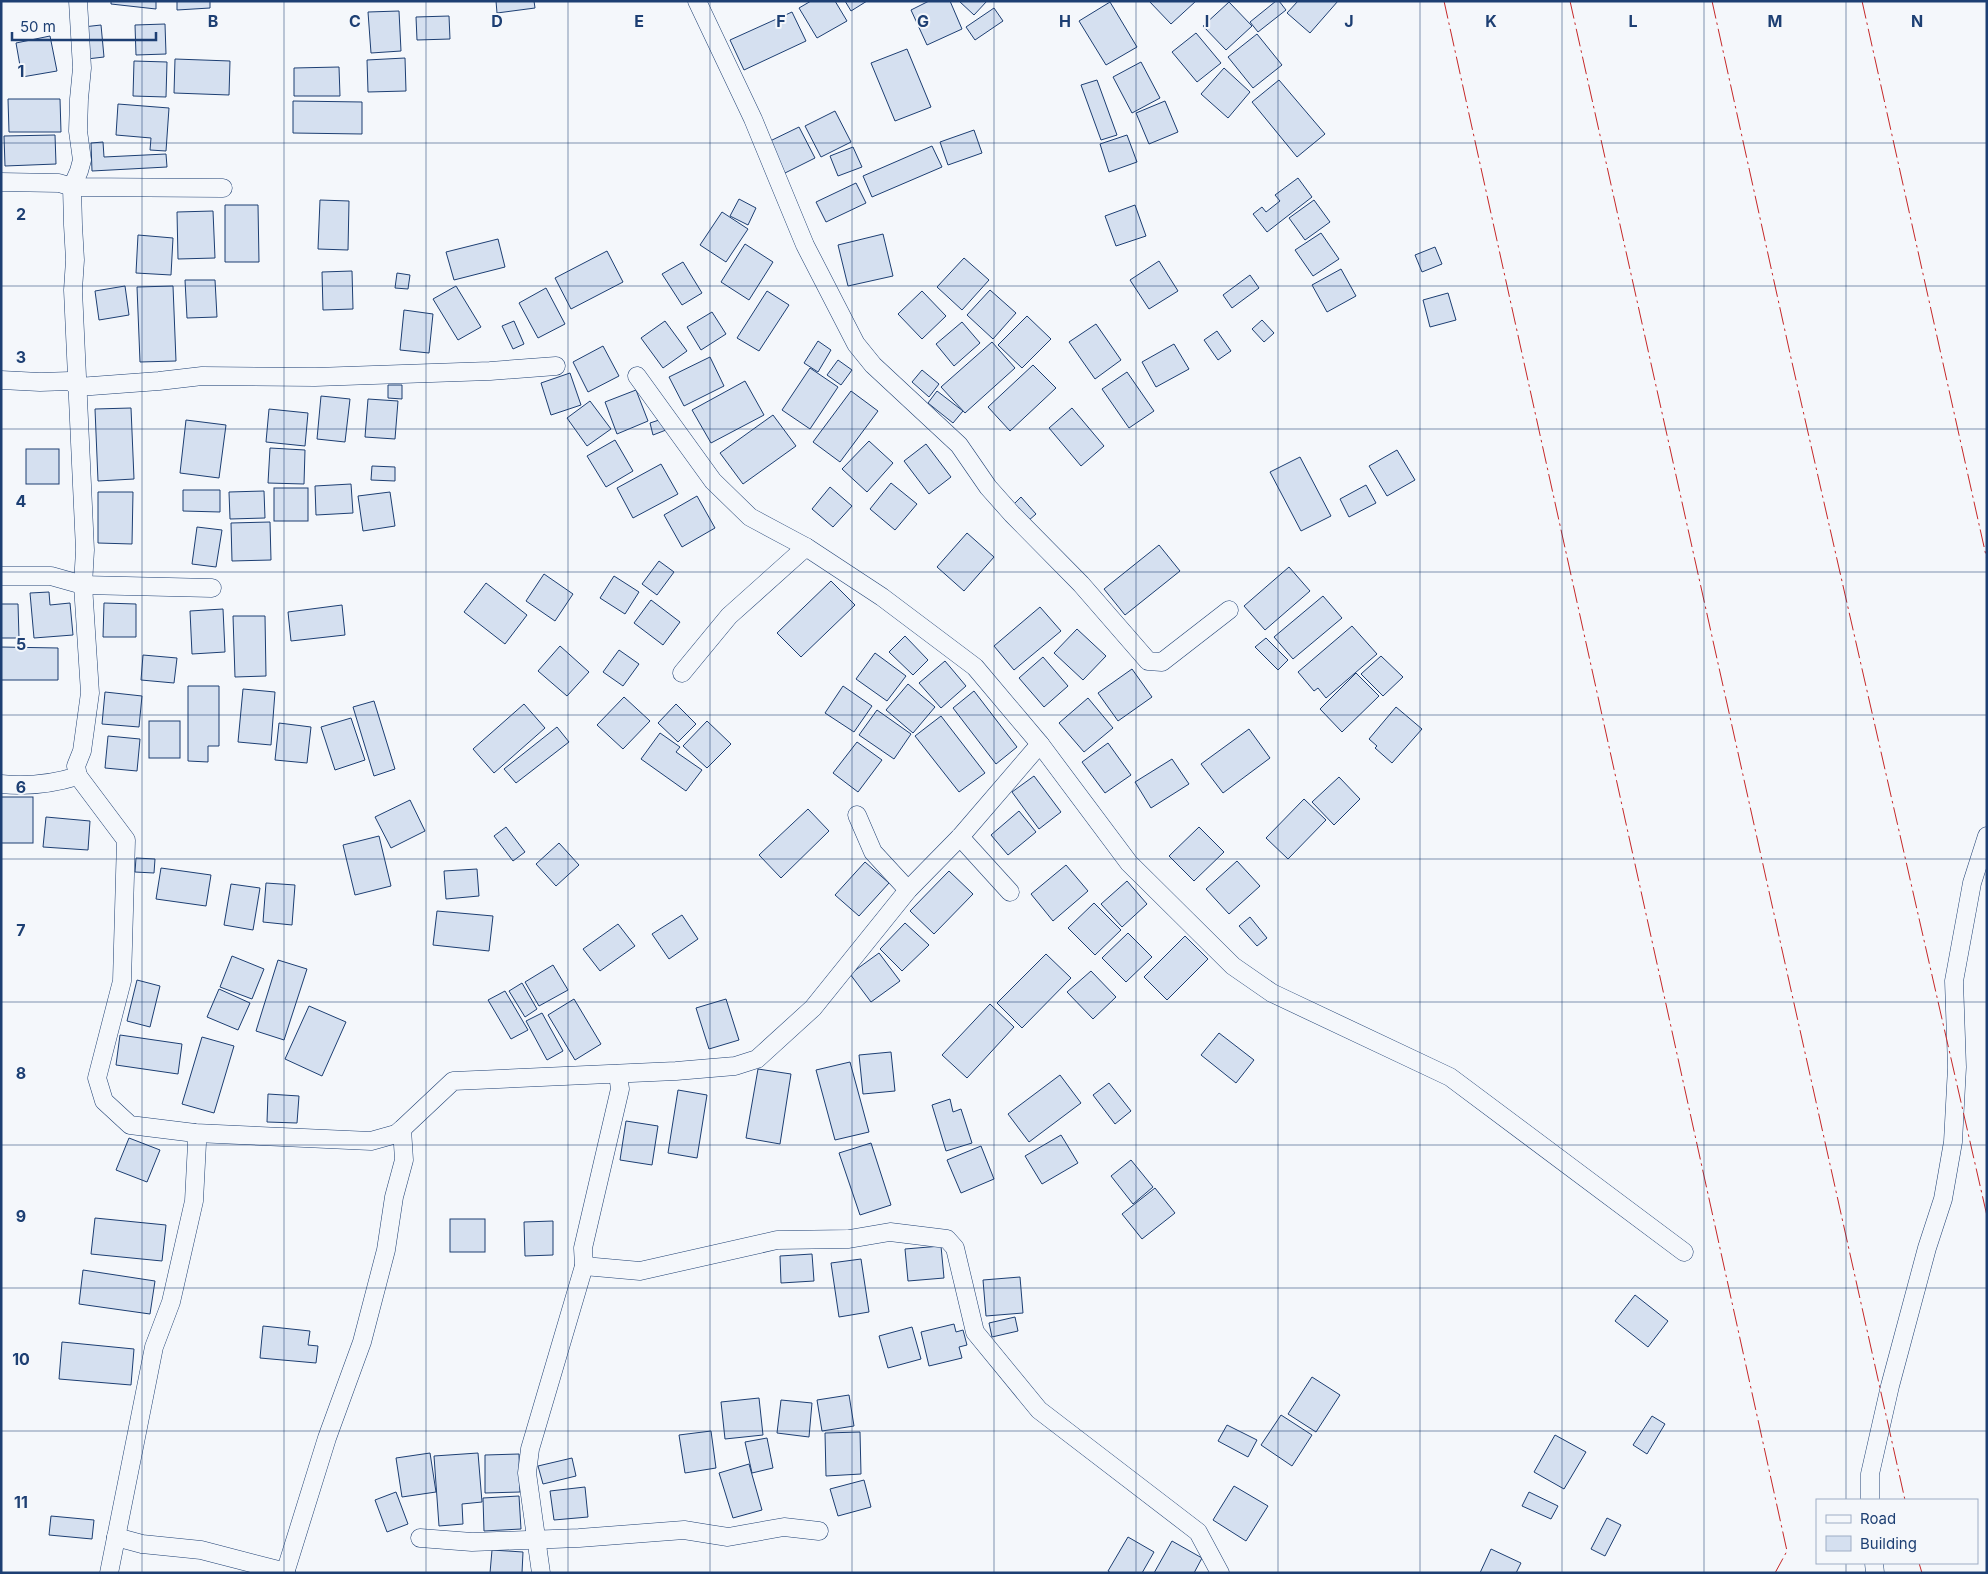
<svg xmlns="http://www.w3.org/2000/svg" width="1988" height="1574" viewBox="0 0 1988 1574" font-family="Inter,sans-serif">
<rect width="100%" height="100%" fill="#f4f7fb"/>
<!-- building -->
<g fill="#d5e0f0" stroke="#1d3f73">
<polygon points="111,1 156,1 156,9 111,4"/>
<polygon points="177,1 210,1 210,8 177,10"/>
<polygon points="496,1 534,1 535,8 497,13"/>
<polygon points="811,1 835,1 847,21 817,38 799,8"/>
<polygon points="845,1 867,1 851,11"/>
<polygon points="929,1 950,1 962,29 927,45 911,10"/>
<polygon points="959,1 987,1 974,15"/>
<polygon points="1149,1 1196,1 1171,24"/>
<polygon points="1276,1 1279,1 1286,10 1258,32 1250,22"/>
<polygon points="1298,1 1338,1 1310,33 1287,13"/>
<polygon points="1110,2 1137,47 1106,65 1079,21"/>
<polygon points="1229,2 1252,26 1226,50 1203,26"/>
<polygon points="994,8 1003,21 975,40 966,27"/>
<polygon points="399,11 401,51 371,53 368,12"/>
<polygon points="792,12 806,41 744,70 730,40"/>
<polygon points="449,16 450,39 417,40 416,17"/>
<polygon points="165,24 166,54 136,55 135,25"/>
<polygon points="101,25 104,57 87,59 83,27"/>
<polygon points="1196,33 1221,63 1197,82 1172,52"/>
<polygon points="1257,34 1282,65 1253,88 1228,57"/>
<polygon points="50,36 57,71 22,77 16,43"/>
<polygon points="907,49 931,107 895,121 871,63"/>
<polygon points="405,58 406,91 368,92 367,60"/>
<polygon points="175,59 230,61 229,95 174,93"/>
<polygon points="134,61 167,62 166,97 133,96"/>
<polygon points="1141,62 1160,98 1132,113 1113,77"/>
<polygon points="339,67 340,96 294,96 294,68"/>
<polygon points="1224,68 1250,92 1228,118 1201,94"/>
<polygon points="1097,80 1117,135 1101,140 1081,85"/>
<polygon points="1279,80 1325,134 1297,157 1252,102"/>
<polygon points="8,99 60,99 61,132 9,132"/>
<polygon points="293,101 362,102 362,134 293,133"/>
<polygon points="1165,101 1178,132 1149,144 1136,113"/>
<polygon points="118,104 169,108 166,151 150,150 151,138 116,135"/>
<polygon points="835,111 851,142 821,157 805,126"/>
<polygon points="799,127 815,158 781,175 766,143"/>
<polygon points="974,130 982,153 948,165 940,142"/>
<polygon points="55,135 56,164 5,166 4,136"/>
<polygon points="1127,135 1137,162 1109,172 1100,144"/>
<polygon points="103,142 104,157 166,154 167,167 92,171 91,143"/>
<polygon points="932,146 942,167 872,197 863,176"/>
<polygon points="853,147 862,167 838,176 830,156"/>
<polygon points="1298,178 1312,197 1267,232 1253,214 1262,207 1266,212 1280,201 1275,195"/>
<polygon points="856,183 866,203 826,222 816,202"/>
<polygon points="739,199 756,208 748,225 730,216"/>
<polygon points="320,200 349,201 348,250 318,249"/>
<polygon points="1314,200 1330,222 1305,240 1289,218"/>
<polygon points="225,205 258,205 259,262 225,262"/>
<polygon points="1135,205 1146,236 1116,246 1105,216"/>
<polygon points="213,211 215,258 178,259 177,212"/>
<polygon points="722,212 748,229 726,262 700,245"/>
<polygon points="1321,233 1339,259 1313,276 1295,250"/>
<polygon points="883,234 893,276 848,286 838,245"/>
<polygon points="138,235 173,238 171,275 136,273"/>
<polygon points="498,239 505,267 454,280 446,252"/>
<polygon points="745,244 773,262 749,300 721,282"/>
<polygon points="1435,247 1442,264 1422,272 1415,255"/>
<polygon points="607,251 623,282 571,309 555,278"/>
<polygon points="964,258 989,280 962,310 937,287"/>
<polygon points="1159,261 1178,291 1149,309 1130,280"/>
<polygon points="683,262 702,293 682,305 662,274"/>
<polygon points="1341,269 1356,296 1327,312 1312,285"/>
<polygon points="352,271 353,309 323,310 322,272"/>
<polygon points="397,273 410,275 408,289 395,288"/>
<polygon points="1250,275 1259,288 1232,308 1223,295"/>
<polygon points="185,280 215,280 217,317 187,318"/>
<polygon points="125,286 129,315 99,320 95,291"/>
<polygon points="173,286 176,361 140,362 137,287"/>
<polygon points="456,286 481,327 458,340 433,299"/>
<polygon points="546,288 565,324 538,338 519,303"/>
<polygon points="990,290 1016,313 993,339 967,315"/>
<polygon points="767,291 789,305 759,351 737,338"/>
<polygon points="922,291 946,316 922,339 898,314"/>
<polygon points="1448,293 1456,320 1430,327 1423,300"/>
<polygon points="404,310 433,314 429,353 400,350"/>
<polygon points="712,312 726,334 701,350 687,327"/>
<polygon points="1027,316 1051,339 1022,368 998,345"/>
<polygon points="1262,320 1274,333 1264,342 1252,329"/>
<polygon points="514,321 524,344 513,349 502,326"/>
<polygon points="665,321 687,351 663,368 641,338"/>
<polygon points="962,322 980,343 954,366 936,344"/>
<polygon points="1096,324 1121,360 1095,379 1069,342"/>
<polygon points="1217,331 1231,351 1218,360 1204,340"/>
<polygon points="818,341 831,350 818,372 804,363"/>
<polygon points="992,342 1015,368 965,413 941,387"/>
<polygon points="1174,344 1189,369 1156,387 1142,362"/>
<polygon points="603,346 619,376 588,392 573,362"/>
<polygon points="710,357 724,386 684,406 669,377"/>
<polygon points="838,360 852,370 841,385 827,375"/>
<polygon points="1033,365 1056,388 1010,431 988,407"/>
<polygon points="810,368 838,387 810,429 782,410"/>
<polygon points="922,370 939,384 929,397 912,382"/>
<polygon points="1127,372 1154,411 1129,428 1102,389"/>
<polygon points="570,373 581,405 551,415 541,383"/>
<polygon points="745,381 764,415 711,443 692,410"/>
<polygon points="388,385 402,385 402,399 388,398"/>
<polygon points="636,390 648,421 617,434 605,402"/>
<polygon points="851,391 878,411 840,462 813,442"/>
<polygon points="937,391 963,411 953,423 928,403"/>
<polygon points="321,396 350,399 345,442 317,439"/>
<polygon points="368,399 398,401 395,439 365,437"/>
<polygon points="590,401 611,429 587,446 567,418"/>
<polygon points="131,408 134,479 98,481 95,409"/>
<polygon points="1072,408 1104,446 1081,466 1049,428"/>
<polygon points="269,409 308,413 305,446 266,442"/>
<polygon points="773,415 796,446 743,484 720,453"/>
<polygon points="662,419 666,430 653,435 650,423"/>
<polygon points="186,420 226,425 219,478 180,473"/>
<polygon points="615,440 633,471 606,487 587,456"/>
<polygon points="869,441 893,463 867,492 842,469"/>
<polygon points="926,444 951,477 929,494 904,461"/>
<polygon points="270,448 305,450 304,484 268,483"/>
<rect x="26" y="449" width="33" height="35"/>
<polygon points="1397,450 1415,480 1387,496 1369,466"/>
<polygon points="1300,457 1331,516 1301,531 1270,472"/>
<polygon points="661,464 678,494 633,518 617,488"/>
<polygon points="372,466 395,467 395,481 371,480"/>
<polygon points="891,483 917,504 895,530 870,509"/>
<polygon points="351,484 353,513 316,515 315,486"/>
<polygon points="1366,485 1376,503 1349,517 1340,499"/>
<polygon points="830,487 852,506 833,527 812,509"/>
<rect x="274" y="488" width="34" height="33"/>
<polygon points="183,490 220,490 220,512 183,511"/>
<polygon points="264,491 265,518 230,519 229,492"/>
<polygon points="98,492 133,492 132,544 98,543"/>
<polygon points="390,492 395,526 363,531 358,496"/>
<polygon points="697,496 715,528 682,547 664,515"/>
<polygon points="1021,497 1036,514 1028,521 1013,505"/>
<polygon points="270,522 271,560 232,561 231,523"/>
<polygon points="197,527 222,530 216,567 192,564"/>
<polygon points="967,533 994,557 964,591 937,567"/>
<polygon points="1159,545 1180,571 1125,615 1104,589"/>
<polygon points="659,561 674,572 657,595 642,584"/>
<polygon points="1289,567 1310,591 1265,630 1244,606"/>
<polygon points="544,574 573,594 555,621 526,601"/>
<polygon points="614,576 639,592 625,614 600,598"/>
<polygon points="831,581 855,605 801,657 777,633"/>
<polygon points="486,583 527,615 505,644 464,612"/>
<polygon points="49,592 50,605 70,603 73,635 34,638 30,593"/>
<polygon points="1323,596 1342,618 1293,659 1274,637"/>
<polygon points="651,600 680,622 663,645 634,623"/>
<polygon points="104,603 136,604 136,637 103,637"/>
<polygon points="1,604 18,604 19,638 1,638"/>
<polygon points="342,605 345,635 291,641 288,612"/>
<polygon points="1040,607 1061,631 1014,670 994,646"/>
<polygon points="223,609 225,652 192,654 190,611"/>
<polygon points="233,616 265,616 266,676 235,677"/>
<polygon points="1352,626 1377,654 1326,698 1318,688 1314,691 1298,672"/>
<polygon points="1077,629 1106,656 1083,680 1054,653"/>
<polygon points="905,636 928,660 913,675 889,652"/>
<polygon points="1266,638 1288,660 1278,670 1255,647"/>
<polygon points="560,646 589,672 567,696 538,671"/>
<polygon points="1,647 58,648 58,680 1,680"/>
<polygon points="619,650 639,664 623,686 603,672"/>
<polygon points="875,653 906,676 887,701 856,679"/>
<polygon points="143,655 177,658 174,683 141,680"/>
<polygon points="1381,656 1403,677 1383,696 1361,674"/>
<polygon points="1043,657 1068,686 1044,707 1019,678"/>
<polygon points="945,661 966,686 941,708 919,683"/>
<polygon points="1132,669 1152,697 1118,721 1098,693"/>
<polygon points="1356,673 1379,696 1342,732 1320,709"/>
<polygon points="908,684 935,707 913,733 886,710"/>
<polygon points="188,686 219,686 219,746 208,746 208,762 188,761"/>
<polygon points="843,686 872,706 854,732 825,713"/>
<polygon points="243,689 275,692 271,745 238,742"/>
<polygon points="974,691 1017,747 996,764 953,708"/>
<polygon points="105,692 142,696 139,727 102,724"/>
<polygon points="624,697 650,721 623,749 597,725"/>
<polygon points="1088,698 1113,728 1084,752 1059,723"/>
<polygon points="374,701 395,769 374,776 353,707"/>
<polygon points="524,704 545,728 494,773 473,749"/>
<polygon points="676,704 696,724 678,742 658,723"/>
<polygon points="1396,707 1422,729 1392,763 1375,748 1377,746 1369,739"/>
<polygon points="877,710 911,734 894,759 859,735"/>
<polygon points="941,716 985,773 959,792 915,736"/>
<polygon points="351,718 365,760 335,770 321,727"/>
<rect x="149" y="721" width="31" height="37"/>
<polygon points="707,721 731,744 707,768 683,746"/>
<polygon points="279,723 311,727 307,763 275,760"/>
<polygon points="557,727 569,742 516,783 504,769"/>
<polygon points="1249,729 1270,758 1223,793 1201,764"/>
<polygon points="660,733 680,747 676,752 702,770 686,791 641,759"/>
<polygon points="108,736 140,739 137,771 105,768"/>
<polygon points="857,742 882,760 858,792 833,773"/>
<polygon points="1108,743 1131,775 1105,793 1082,762"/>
<polygon points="1172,759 1189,784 1151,808 1135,782"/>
<polygon points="1034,776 1061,812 1039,829 1012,792"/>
<polygon points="1339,777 1360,799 1334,825 1312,802"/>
<rect x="1" y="797" width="32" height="46"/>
<polygon points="1304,799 1326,820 1288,859 1266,838"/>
<polygon points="410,800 425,831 391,848 375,817"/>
<polygon points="808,809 829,831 781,878 759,855"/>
<polygon points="1019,811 1036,832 1008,855 991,835"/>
<polygon points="46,817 90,821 88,850 43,847"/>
<polygon points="506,827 525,852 513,861 494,836"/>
<polygon points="1199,827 1224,852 1194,881 1169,856"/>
<polygon points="379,836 391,886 355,895 343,845"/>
<polygon points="559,843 579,865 556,886 536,864"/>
<polygon points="136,858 155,859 154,873 135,872"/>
<polygon points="1237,861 1260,886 1229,914 1206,889"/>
<polygon points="865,862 889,883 859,916 835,895"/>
<polygon points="1066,865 1088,891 1053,921 1031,894"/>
<polygon points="161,868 211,875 206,906 156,899"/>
<polygon points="477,869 479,896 446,899 444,871"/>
<polygon points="949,871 973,894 934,934 910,911"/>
<polygon points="1127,881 1147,904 1122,927 1101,904"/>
<polygon points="266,883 295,885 292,925 263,922"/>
<polygon points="231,884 260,888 253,930 224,925"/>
<polygon points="1094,903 1121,930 1095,955 1068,928"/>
<polygon points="437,911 493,916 489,951 433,945"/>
<polygon points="682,915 698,939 669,959 652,934"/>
<polygon points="1250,917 1267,938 1257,946 1239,926"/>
<polygon points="905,923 929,945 902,971 880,949"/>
<polygon points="618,924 635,946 600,971 583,949"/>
<polygon points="1128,933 1152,957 1126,982 1102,958"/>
<polygon points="1185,936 1208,959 1167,1000 1144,977"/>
<polygon points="879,953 900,981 871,1002 850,974"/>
<polygon points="1046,954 1071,978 1022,1028 997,1003"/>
<polygon points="232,956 264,969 252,999 220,987"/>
<polygon points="278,960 307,969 284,1040 256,1031"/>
<polygon points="553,965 568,990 539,1006 525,982"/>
<polygon points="1091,971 1116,997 1093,1019 1067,992"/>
<polygon points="137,980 160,986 150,1027 127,1021"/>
<polygon points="522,983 537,1009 525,1017 509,991"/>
<polygon points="219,989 250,1003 238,1030 207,1017"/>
<polygon points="505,991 528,1030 511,1039 488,1000"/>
<polygon points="574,999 601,1044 575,1060 548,1015"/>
<polygon points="726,999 739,1040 709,1049 696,1008"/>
<polygon points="990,1004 1014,1027 967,1078 942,1055"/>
<polygon points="309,1006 346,1022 322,1076 285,1059"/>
<polygon points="542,1013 563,1051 547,1060 526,1021"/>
<polygon points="1219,1033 1254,1060 1236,1083 1201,1055"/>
<polygon points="120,1035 182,1044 178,1074 116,1065"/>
<polygon points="202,1037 234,1046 214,1113 182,1104"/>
<polygon points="891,1052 895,1091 863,1094 859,1055"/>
<polygon points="850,1062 869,1132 835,1140 816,1070"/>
<polygon points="758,1069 791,1074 780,1144 746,1138"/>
<polygon points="1060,1075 1081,1103 1029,1142 1008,1114"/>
<polygon points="1109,1083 1131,1111 1115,1124 1093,1095"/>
<polygon points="678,1090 707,1095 697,1158 668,1153"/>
<polygon points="268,1094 299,1096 297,1123 267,1122"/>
<polygon points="950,1099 953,1112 961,1109 972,1143 946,1151 932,1105"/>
<polygon points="626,1121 658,1126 652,1165 620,1160"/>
<polygon points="1061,1135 1078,1163 1042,1184 1025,1156"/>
<polygon points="129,1138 160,1150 147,1182 116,1170"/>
<polygon points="871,1143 891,1205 860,1215 839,1153"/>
<polygon points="981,1146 994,1179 961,1193 947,1160"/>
<polygon points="1131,1160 1153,1187 1133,1204 1111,1176"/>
<polygon points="1155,1188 1175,1213 1142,1239 1122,1214"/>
<polygon points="95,1218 166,1225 162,1261 91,1254"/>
<rect x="450" y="1219" width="35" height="33"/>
<polygon points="553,1221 553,1255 525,1256 524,1222"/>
<polygon points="941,1246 944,1278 908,1281 905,1249"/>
<polygon points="812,1254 814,1281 781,1283 780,1256"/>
<polygon points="861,1259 869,1312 839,1317 831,1263"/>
<polygon points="83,1270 155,1281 150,1314 79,1304"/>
<polygon points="1020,1277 1023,1313 986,1316 983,1280"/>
<polygon points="1635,1295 1668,1321 1648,1347 1615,1321"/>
<polygon points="1015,1317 1018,1331 992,1337 989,1323"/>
<polygon points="954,1324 956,1332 963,1330 967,1345 959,1347 962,1358 929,1366 921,1332"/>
<polygon points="263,1326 310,1331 308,1345 318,1346 316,1363 260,1358"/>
<polygon points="912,1327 921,1359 888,1368 879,1336"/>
<polygon points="62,1342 134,1349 131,1385 59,1379"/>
<polygon points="1312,1377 1340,1395 1316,1432 1288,1414"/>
<polygon points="849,1395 854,1426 822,1431 817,1400"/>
<polygon points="759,1398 763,1435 725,1439 721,1402"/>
<polygon points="781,1400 812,1403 809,1437 777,1433"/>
<polygon points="1281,1415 1312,1435 1292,1466 1261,1445"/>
<polygon points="1652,1416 1665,1424 1647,1454 1633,1445"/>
<polygon points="1227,1425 1257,1440 1248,1457 1218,1441"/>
<polygon points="711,1431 716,1468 685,1473 679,1435"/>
<polygon points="860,1432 861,1474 826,1476 825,1433"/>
<polygon points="1555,1435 1586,1452 1564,1489 1534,1472"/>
<polygon points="767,1438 773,1468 752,1473 745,1442"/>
<polygon points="430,1453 436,1492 402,1497 396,1458"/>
<polygon points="478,1453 482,1502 462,1504 463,1524 439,1526 434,1456"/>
<polygon points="519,1454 520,1492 485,1493 485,1455"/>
<polygon points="572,1458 576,1476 543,1484 538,1466"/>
<polygon points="749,1464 762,1510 733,1518 719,1473"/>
<polygon points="864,1480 871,1507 838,1516 830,1489"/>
<polygon points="1234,1486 1268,1506 1246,1541 1213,1520"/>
<polygon points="585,1487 588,1517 554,1520 550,1491"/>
<polygon points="396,1492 408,1524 387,1532 375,1500"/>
<polygon points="1529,1492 1558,1506 1551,1519 1522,1506"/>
<polygon points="519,1496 521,1529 484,1531 483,1498"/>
<polygon points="51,1516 94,1520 92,1539 49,1535"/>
<polygon points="1607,1518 1621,1525 1605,1556 1591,1549"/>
<polygon points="1128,1537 1154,1552 1142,1573 1111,1573 1108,1571"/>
<polygon points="1172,1541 1202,1558 1194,1573 1154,1573"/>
<polygon points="1491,1549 1521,1563 1516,1573 1480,1573"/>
<polygon points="492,1550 523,1552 522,1573 490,1573"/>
</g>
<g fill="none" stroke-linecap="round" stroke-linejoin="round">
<defs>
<g id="street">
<polyline points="697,1 753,119 805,245 856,344 873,365 959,445 988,487 1012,514 1081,584 1148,661 1162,662 1229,610"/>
<polyline points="1,182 59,183 72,187 223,188"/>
<polyline points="637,376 713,481 750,517 806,547 882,597 975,667 1040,744 1129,863 1233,966 1272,993 1450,1077 1684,1252"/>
<polyline points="1,380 40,382 70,381 78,387 159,381 202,376 315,377 490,371 556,366"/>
<polyline points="1,576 51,576 83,585 212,588"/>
<polyline points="682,673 729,616 806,547"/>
<polyline points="78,776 126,840 122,981 97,1078 104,1101 130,1125 195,1133 371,1141 396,1134 402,1129 453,1081 676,1071 735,1066 757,1059 813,1008 908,890 960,837 1040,744"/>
<path d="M 1,784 C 28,787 52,784 78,776 L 76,766 L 82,751 L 90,693 L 83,585 L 85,550 L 73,290 L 75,260 L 73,225 L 72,187 L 79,171 L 82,160 L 78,131 L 79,99 L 82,68 L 78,1"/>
<polyline points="857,815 873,852 908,890"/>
<polyline points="960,837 1010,892"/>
<polyline points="584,1266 640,1271 777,1240 849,1239 890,1232 947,1239 955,1248 975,1332 1039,1410 1198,1532 1220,1573"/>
<polyline points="1870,1500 1870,1474 1890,1386 1927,1248 1943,1199 1953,1142 1957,1067 1954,981 1972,883 1987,836"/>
<polyline points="116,1537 142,1544 201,1550 286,1572"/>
<polyline points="420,1538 472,1542 579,1538 684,1530 728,1537 784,1527 819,1531"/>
<polyline points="1874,1563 1875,1573"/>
<polyline points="109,1573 154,1347 171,1302 194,1201 197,1143 195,1133"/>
<polyline points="285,1573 327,1438 362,1342 386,1250 394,1197 404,1160 402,1129"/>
<polyline points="541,1573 527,1473 530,1449 584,1266 583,1248 620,1089 618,1074"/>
</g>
</defs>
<!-- street casing -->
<use href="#street" stroke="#1d3f73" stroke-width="19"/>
<!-- street -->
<use href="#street" stroke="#f4f7fb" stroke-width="18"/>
<!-- power -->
<g stroke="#c62828" stroke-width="1" stroke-dasharray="18 4 2.5 4" stroke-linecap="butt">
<polyline points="1444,1 1787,1551 1775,1573"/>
<polyline points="1570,1 1905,1500"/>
<polyline points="1712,1 1791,358 1987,1216"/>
<polyline points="1862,1 1987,560"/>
<polyline points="1919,1563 1922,1573"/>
</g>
</g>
<!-- grid -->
<path fill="none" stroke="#1d3f73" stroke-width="1" stroke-opacity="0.55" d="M 142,1 L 142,1573M 284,1 L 284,1573M 426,1 L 426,1573M 568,1 L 568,1573M 710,1 L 710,1573M 852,1 L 852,1573M 994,1 L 994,1573M 1136,1 L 1136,1573M 1278,1 L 1278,1573M 1420,1 L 1420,1573M 1562,1 L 1562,1573M 1704,1 L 1704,1573M 1846,1 L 1846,1500M 1,143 L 1987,143M 1,286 L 1987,286M 1,429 L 1987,429M 1,572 L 1987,572M 1,715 L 1987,715M 1,859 L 1987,859M 1,1002 L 1987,1002M 1,1145 L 1987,1145M 1,1288 L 1987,1288M 1,1431 L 1987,1431M 1846,1563 L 1846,1573"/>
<g font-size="16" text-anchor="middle" font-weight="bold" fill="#1d3f73" stroke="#f4f7fb" stroke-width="4" stroke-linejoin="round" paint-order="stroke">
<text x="213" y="27">B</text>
<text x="355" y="27">C</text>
<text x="497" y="27">D</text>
<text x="639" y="27">E</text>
<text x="781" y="27">F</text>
<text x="923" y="27">G</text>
<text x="1065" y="27">H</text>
<text x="1207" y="27">I</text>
<text x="1349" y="27">J</text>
<text x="1491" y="27">K</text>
<text x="1633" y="27">L</text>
<text x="1775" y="27">M</text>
<text x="1917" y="27">N</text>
<text x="21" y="77">1</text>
<text x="21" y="220">2</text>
<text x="21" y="363">3</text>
<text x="21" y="507">4</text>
<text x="21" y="650">5</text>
<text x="21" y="793">6</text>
<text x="21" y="936">7</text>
<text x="21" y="1079">8</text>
<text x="21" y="1222">9</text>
<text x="21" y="1365">10</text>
<text x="21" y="1508">11</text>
</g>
<!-- border -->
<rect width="1988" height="1574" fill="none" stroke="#1d3f73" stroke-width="5"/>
<!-- legend -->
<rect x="1816" y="1499" width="162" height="65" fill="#f4f7fb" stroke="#9eadc5"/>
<rect x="1826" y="1515" width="25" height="8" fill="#f4f7fb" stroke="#9eadc5"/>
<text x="1860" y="1524" font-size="15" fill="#1d3f73">Road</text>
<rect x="1826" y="1536" width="25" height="15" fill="#d5e0f0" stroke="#9eadc5"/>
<text x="1860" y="1549" font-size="15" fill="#1d3f73">Building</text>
<!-- scale -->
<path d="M12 32v8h144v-8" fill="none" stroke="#1d3f73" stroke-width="2.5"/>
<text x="20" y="32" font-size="15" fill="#1d3f73" stroke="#f4f7fb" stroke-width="4" paint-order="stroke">50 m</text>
</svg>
